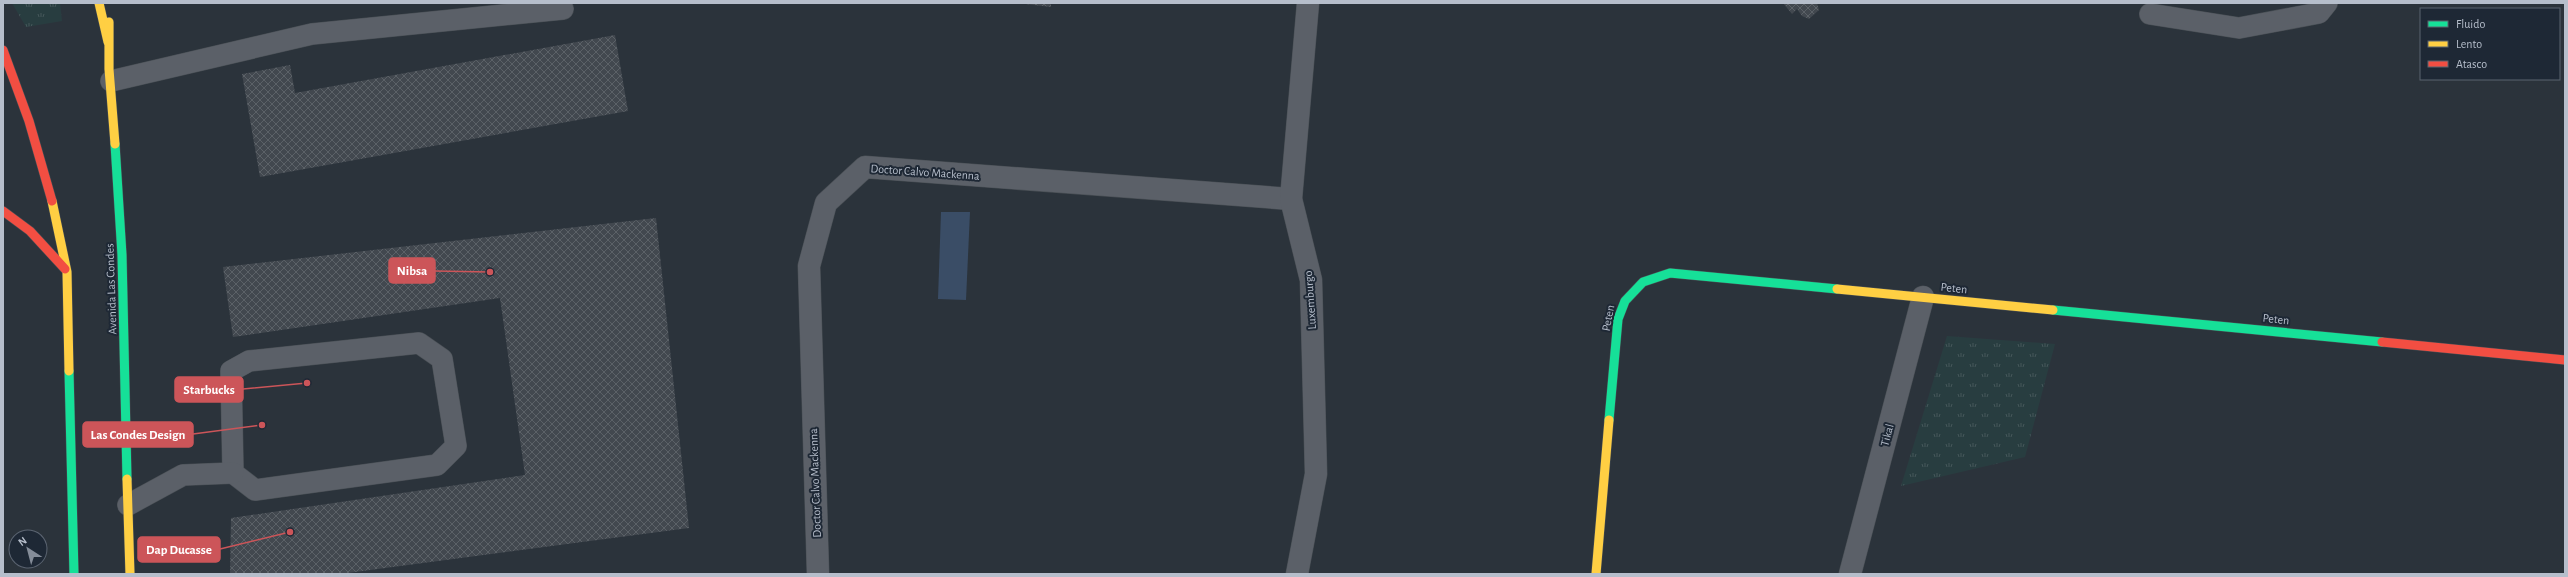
<svg xmlns="http://www.w3.org/2000/svg" width="2568" height="577" viewBox="0 0 2568 577" font-family="'Alegreya Sans',sans-serif">
<defs>
<pattern id="grass-tufts" width="24" height="20" patternUnits="userSpaceOnUse"><rect width="24" height="20" fill="#283d40"/><path d="M3 7l-1-3M5 7V3M7 7l1-3M15 17l-1-3M17 17v-4M19 17l1-3" fill="none" stroke="#45575a"/></pattern>
<pattern id="building-cross-hatch" width="8" height="8" patternUnits="userSpaceOnUse"><rect width="8" height="8" fill="#42484f"/><path d="M0 0l8 8M0 8l8-8" fill="none" stroke="#5b6167"/></pattern>
</defs>
<rect width="100%" height="100%" fill="#2b333b"/>
<!-- grass -->
<g fill="url(#grass-tufts)">
<polygon points="12,3 60,3 62,21 26,27"/>
<polygon points="1947,336 2055,344 2025,457 1901,486"/>
</g>
<!-- water -->
<polygon fill="#3a4d66" points="941,212 970,212 966,300 938,299"/>
<!-- building -->
<g fill="url(#building-cross-hatch)">
<polygon points="1017,3 1051,3 1051,7"/>
<polygon points="1783,3 1817,3 1819,10 1809,19 1802,16 1797,9 1792,14"/>
<polygon points="615,35 628,111 260,177 242,74 290,65 295,93"/>
<polygon points="656,218 689,528 340,574 230,574 231,518 525,475 500,298 233,337 223,267"/>
</g>
<g fill="none" stroke-linecap="round" stroke-linejoin="round">
<defs>
<g id="lane">
<polyline points="2150,14 2239,28 2319,13 2327,3"/>
<polyline points="111,81 312,34 563,9"/>
<polygon points="419,343 442,359 456,446 437,465 255,490 233,473 231,371 249,361"/>
<polyline points="128,505 183,475 233,473"/>
</g>
<g id="street">
<polyline points="818,574 809,266 826,203 865,167 1291,199"/>
<polyline points="1297,574 1316,474 1311,280 1291,199 1308,3"/>
<polyline points="1850,574 1923,297"/>
</g>
<g id="fast">
<polyline points="115,144 122,255 127,479"/>
<polyline points="2053,310 2382,342"/>
<polyline points="69,371 74,574"/>
<polyline points="1609,420 1618,319 1625,301 1643,282 1670,273 1837,289"/>
</g>
<g id="slow">
<polyline points="99,3 108,42"/>
<polyline points="109,22 109,69 115,144"/>
<polyline points="52,201 67,272 69,371"/>
<polyline points="1837,289 2053,310"/>
<polyline points="127,479 130,574"/>
<polyline points="1596,574 1609,420"/>
</g>
<g id="jam">
<polyline points="3,50 29,121 52,201"/>
<polyline points="3,211 30,231 65,269"/>
<polyline points="2382,342 2565,360"/>
</g>
</defs>
<!-- lane casing -->
<use href="#lane" stroke="#494f55" stroke-width="22"/>
<!-- street casing -->
<use href="#street" stroke="#494f55" stroke-width="23"/>
<!-- fast casing -->
<use href="#fast" stroke="#494f55" stroke-width="10"/>
<!-- slow casing -->
<use href="#slow" stroke="#494f55" stroke-width="10"/>
<!-- jam casing -->
<use href="#jam" stroke="#494f55" stroke-width="10"/>
<!-- lane -->
<use href="#lane" stroke="#5b6068" stroke-width="21"/>
<!-- street -->
<use href="#street" stroke="#5b6068" stroke-width="22"/>
<!-- fast -->
<use href="#fast" stroke="#16e098" stroke-width="9"/>
<!-- slow -->
<use href="#slow" stroke="#ffcf43" stroke-width="9"/>
<!-- jam -->
<use href="#jam" stroke="#f24e42" stroke-width="9"/>
</g>
<g text-anchor="middle" dominant-baseline="central" stroke-width="4" stroke-linejoin="round" paint-order="stroke">
<!-- street labels -->
<g font-size="12" fill="#b6becb" stroke="#1e2835">
<text transform="translate(925 172) rotate(4)">Doctor Calvo Mackenna</text>
<text transform="translate(1954 288) rotate(6)">Peten</text>
<text transform="translate(111 289) rotate(-92)">Avenida Las Condes</text>
<text transform="translate(1310 300) rotate(-94)">Luxemburgo</text>
<text transform="translate(1608 318) rotate(-79)">Peten</text>
<text transform="translate(2276 319) rotate(6)">Peten</text>
<text transform="translate(1887 435) rotate(-75)">Tikal</text>
<text transform="translate(815 483) rotate(-92)">Doctor Calvo Mackenna</text>
</g>
</g>
<!-- callouts -->
<path fill="none" stroke="#cc5559" stroke-width="1.5" d="M490 272L435 271M307 383L243 389M262 425L193 434M290 532L220 549"/>
<g fill="#cc5559" stroke="#1e2835" stroke-width="1.5">
<circle cx="490" cy="272" r="4"/>
<circle cx="307" cy="383" r="4"/>
<circle cx="262" cy="425" r="4"/>
<circle cx="290" cy="532" r="4"/>
</g>
<g fill="#cc5559" stroke="#cc5559" stroke-width="1.5">
<rect x="389" y="258" width="46" height="25" rx="4"/>
<rect x="175" y="377" width="68" height="25" rx="4"/>
<rect x="83" y="422" width="110" height="25" rx="4"/>
<rect x="138" y="537" width="82" height="25" rx="4"/>
</g>
<g font-size="13" text-anchor="middle" font-weight="bold" fill="#fff">
<text x="412" y="275">Nibsa</text>
<text x="209" y="394">Starbucks</text>
<text x="138" y="439">Las Condes Design</text>
<text x="179" y="554">Dap Ducasse</text>
</g>
<!-- border -->
<rect width="2568" height="577" fill="none" stroke="#b6becb" stroke-width="8"/>
<!-- legend -->
<rect x="2420" y="8" width="140" height="72" fill="#1e2835" stroke="#5b6471"/>
<rect x="2428" y="21" width="20" height="6" fill="#16e098" stroke="#5b6471"/>
<text x="2456" y="28" font-size="12" fill="#b6becb">Fluido</text>
<rect x="2428" y="41" width="20" height="6" fill="#ffcf43" stroke="#5b6471"/>
<text x="2456" y="48" font-size="12" fill="#b6becb">Lento</text>
<rect x="2428" y="61" width="20" height="6" fill="#f24e42" stroke="#5b6471"/>
<text x="2456" y="68" font-size="12" fill="#b6becb">Atasco</text>
<!-- north arrow -->
<g transform="translate(28 549) rotate(324)"><circle r="19" fill="#1e2835" stroke="#5b6471"/>
<path d="M0-3L7 15L0 10L-7 15Z" fill="#858d99"/>
<text y="-6" font-size="11" font-weight="bold" text-anchor="middle" fill="#b6becb">N</text>
</g>
</svg>
